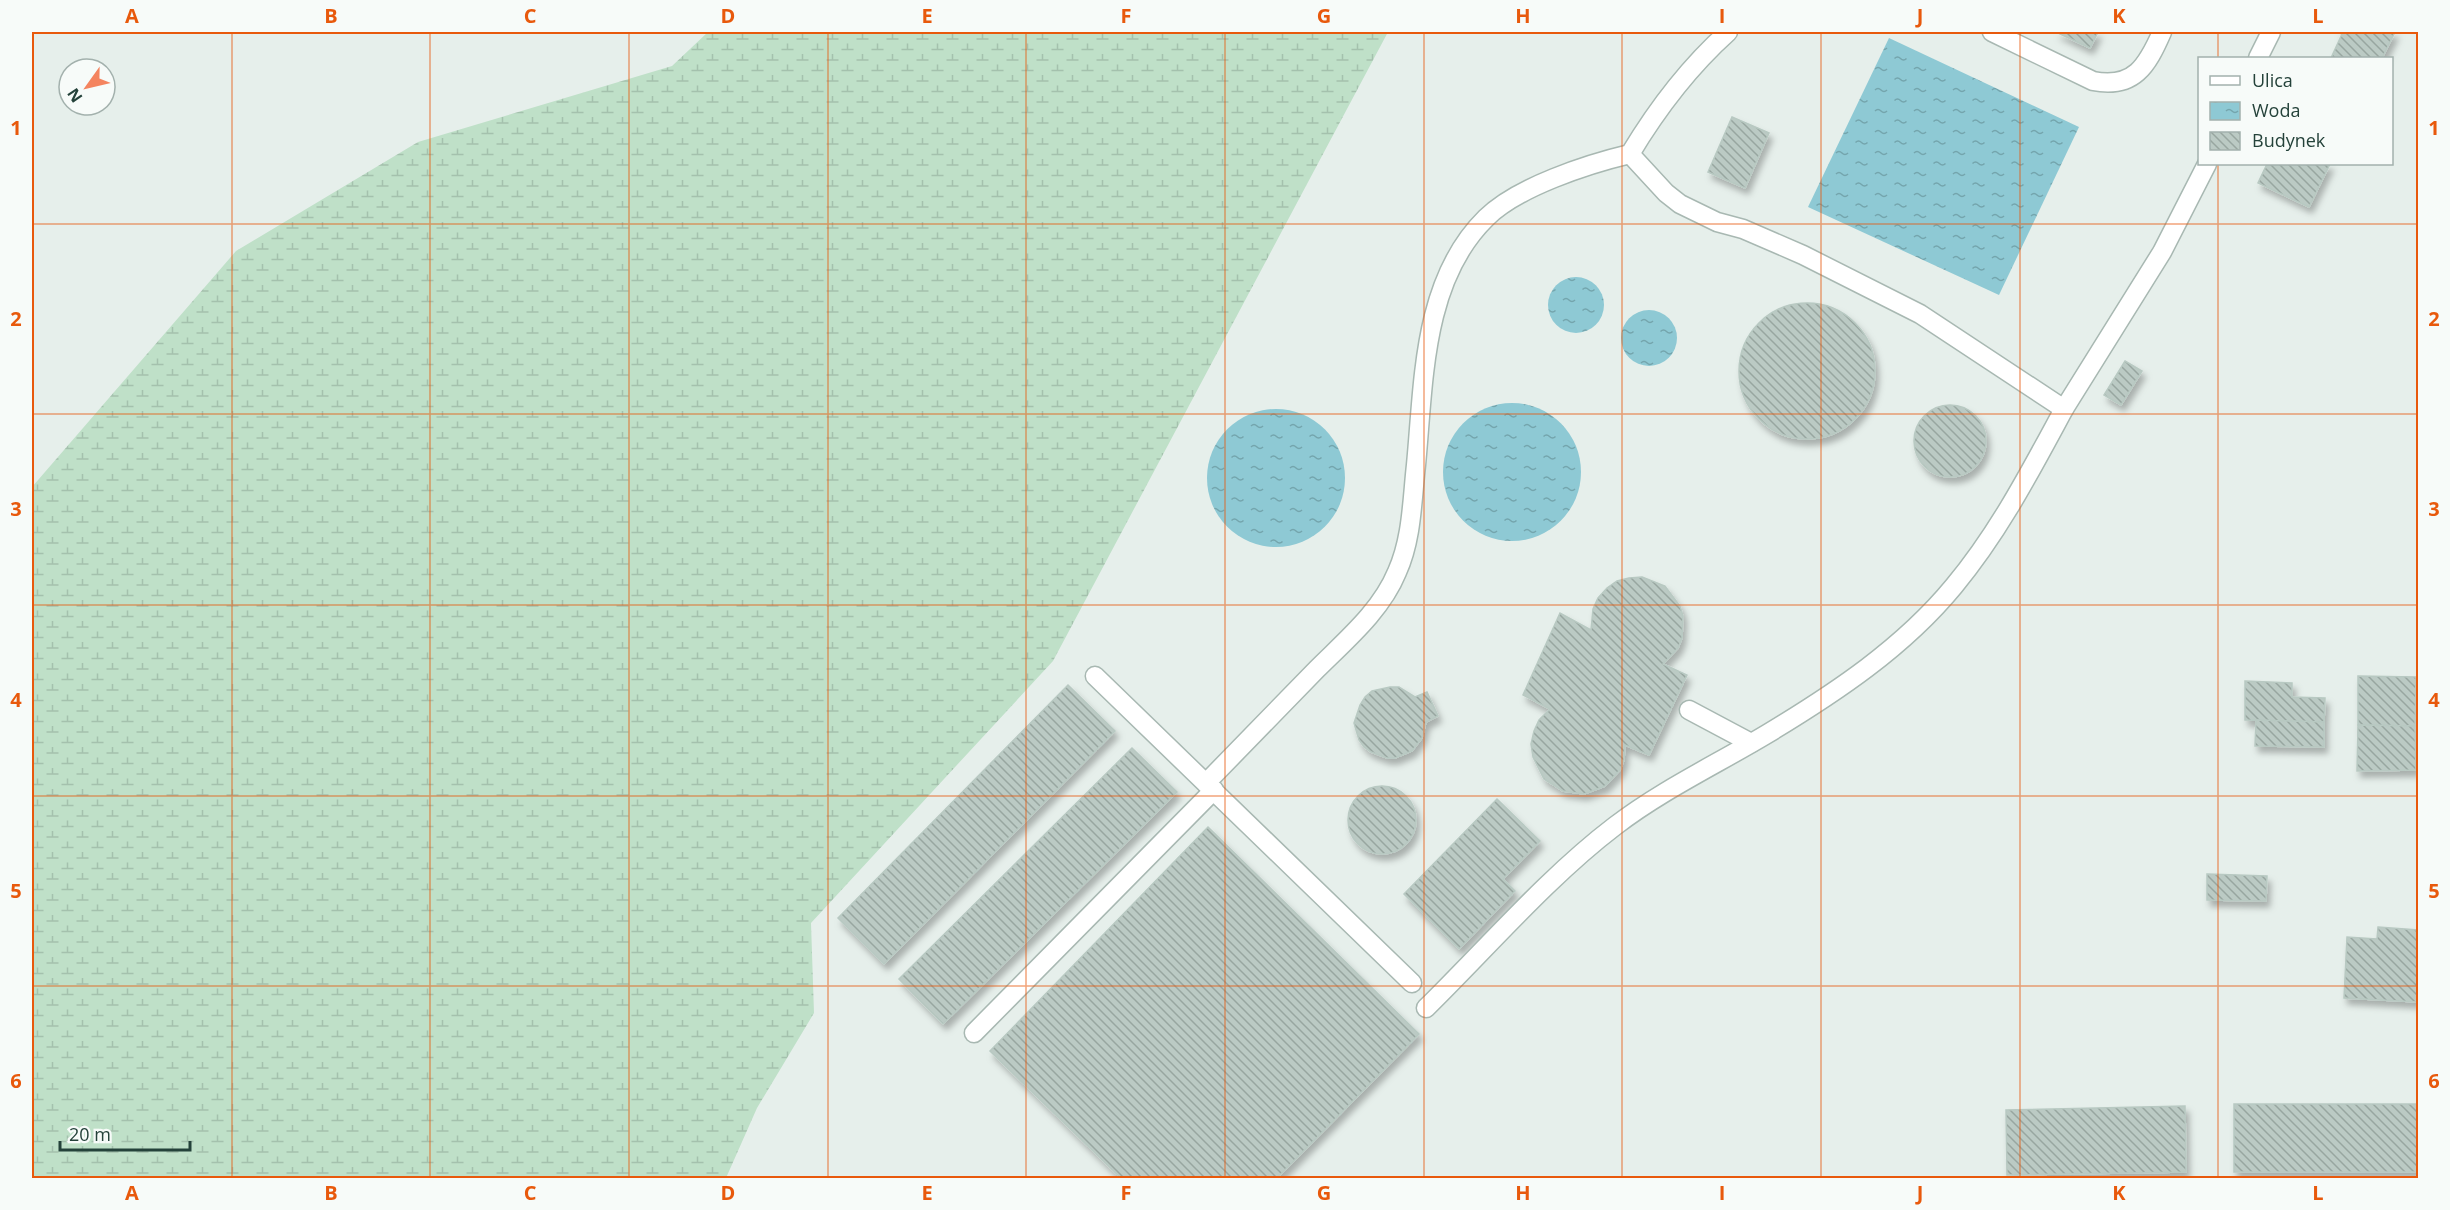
<svg xmlns="http://www.w3.org/2000/svg" width="2450" height="1210" viewBox="0 0 2450 1210" font-family="'Open Sans',sans-serif">
<defs>
<pattern id="wetland-marsh" width="20" height="14" patternUnits="userSpaceOnUse" patternTransform="scale(1.5)"><rect width="20" height="14" fill="#bfe0c8"/><path d="M1 5h8M5 5V1M11 12h8M15 12V8" fill="none" stroke="#a4c1ad"/></pattern>
<pattern id="water-ripples" width="26" height="14" patternUnits="userSpaceOnUse" patternTransform="scale(1.5)"><rect width="26" height="14" fill="#8ec9d4"/><path d="M2 4q2-2 4 0t4 0M15 11q2-2 4 0t4 0" fill="none" stroke="#74a5ad"/></pattern>
<pattern id="building-back-hatch" width="6" height="6" patternUnits="userSpaceOnUse" patternTransform="scale(1.5)"><rect width="6" height="6" fill="#bbcac4"/><path d="M-1 5l2 2M0 0l6 6M5-1l2 2" fill="none" stroke="#98a6a0"/></pattern>
<filter id="shadow"><feDropShadow dx="3.5" dy="6" stdDeviation="3" flood-color="#0004"/></filter>
</defs>
<rect width="100%" height="100%" fill="#e6efeb"/>
<!-- wetland -->
<polygon fill="url(#wetland-marsh)" points="708,32 1388,32 1053,661 811,923 814,1013 757,1108 726,1178 32,1178 32,487 236,251 418,142 672,66"/>
<!-- water -->
<g fill="url(#water-ripples)">
<polygon points="1889,38 2079,127 1999,295 1808,207"/>
<circle cx="1576" cy="305" r="28"/>
<circle cx="1649" cy="338" r="28"/>
<circle cx="1512" cy="472" r="69"/>
<circle cx="1276" cy="478" r="69"/>
</g>
<!-- building -->
<g fill="url(#building-back-hatch)" stroke="#b8c9c2" stroke-width="1.5" filter="url(#shadow)">
<polygon points="2056,32 2098,32 2090,48"/>
<polygon points="2337,32 2395,32 2382,58 2331,58 2342,34"/>
<polygon points="1732,117 1769,133 1745,188 1708,172"/>
<polygon points="2267,164 2330,164 2309,207 2258,183"/>
<circle cx="1807" cy="371" r="68"/>
<polygon points="2125,361 2142,371 2121,405 2104,395"/>
<circle cx="1950" cy="441" r="36"/>
<polygon points="1642,577 1665,586 1680,606 1683,616 1682,638 1678,648 1663,664 1687,675 1649,755 1625,745 1624,760 1620,770 1605,786 1584,794 1563,791 1544,779 1533,757 1531,744 1534,731 1539,720 1550,709 1523,695 1560,613 1591,630 1593,609 1598,598 1607,588 1617,581 1629,578"/>
<polygon points="2358,676 2416,677 2415,726 2358,725"/>
<polygon points="2245,681 2292,683 2292,697 2325,698 2324,722 2245,720"/>
<polygon points="1068,685 1115,731 884,964 838,918"/>
<polygon points="1390,687 1399,687 1415,697 1427,692 1438,716 1426,722 1422,738 1412,751 1395,758 1387,758 1371,752 1364,747 1359,740 1354,723 1360,705 1365,697 1372,691"/>
<polygon points="2256,720 2324,722 2324,747 2255,746"/>
<polygon points="2358,725 2415,726 2416,770 2357,771"/>
<polygon points="1132,748 1177,792 943,1024 899,979"/>
<circle cx="1382" cy="820" r="34"/>
<polygon points="1497,799 1540,841 1503,879 1515,891 1459,949 1404,894"/>
<polygon points="1208,827 1419,1034 1277,1178 1121,1178 990,1051"/>
<polygon points="2207,874 2267,876 2266,901 2207,900"/>
<polygon points="2378,927 2418,930 2418,1002 2344,998 2347,937 2377,939"/>
<rect x="2234" y="1104" width="184" height="68"/>
<polygon points="2185,1106 2186,1172 2007,1175 2006,1110"/>
</g>
<g fill="none" stroke-linecap="round" stroke-linejoin="round">
<defs>
<g id="minor">
<path d="M 1992,32 L 2093,81 C 2134,89 2147,66 2162,32"/>
<polyline points="2258,58 2271,32"/>
<polyline points="2064,409 2162,252 2207,164"/>
<polyline points="1095,676 1412,983"/>
<polyline points="1689,710 1751,743"/>
<path d="M 1206,783 C 1243,745 1280,707 1317,669 C 1346,640 1381,611 1397,572 C 1412,539 1412,501 1416,465 C 1424,382 1422,281 1486,218 C 1517,187 1588,164 1630,154 C 1657,109 1689,67 1728,32"/>
<path d="M 1426,1008 C 1487,948 1548,877 1615,826 C 1662,790 1717,764 1767,734 C 1835,693 1903,648 1954,586 C 1999,532 2031,470 2064,409 L 1920,314 L 1803,255 L 1743,229 L 1717,222 L 1680,204 L 1666,193 L 1630,154"/>
<polyline points="974,1033 1214,790"/>
</g>
</defs>
<!-- minor casing -->
<use href="#minor" stroke="#a8b8b2" stroke-width="21"/>
<!-- minor -->
<use href="#minor" stroke="#fff" stroke-width="18"/>
</g>
<!-- grid -->
<path fill="none" stroke="#e8590c" stroke-width="1.5" stroke-opacity="0.55" d="M 232,32 L 232,1178M 430,32 L 430,1178M 629,32 L 629,1178M 828,32 L 828,1178M 1026,32 L 1026,1178M 1225,32 L 1225,1178M 1424,32 L 1424,1178M 1622,32 L 1622,1178M 1821,32 L 1821,1178M 2020,32 L 2020,1178M 2218,32 L 2218,58M 2218,164 L 2218,1178M 32,224 L 2418,224M 32,414 L 2418,414M 32,605 L 2418,605M 32,796 L 2418,796M 32,986 L 2418,986"/>
<!-- border -->
<rect width="2450" height="1210" fill="none" stroke="#f7fbf9" stroke-width="66"/>
<!-- legend -->
<rect x="2198" y="57" width="195" height="108" fill="#f7fbf9" stroke="#a3b1ad" stroke-width="1.5"/>
<rect x="2210" y="76" width="30" height="9" fill="#ffffff" stroke="#a3b1ad" stroke-width="1.5"/>
<text x="2252" y="87" font-size="18" fill="#24423a">Ulica</text>
<rect x="2210" y="102" width="30" height="18" fill="url(#water-ripples)" stroke="#a3b1ad" stroke-width="1.5"/>
<text x="2252" y="117" font-size="18" fill="#24423a">Woda</text>
<rect x="2210" y="132" width="30" height="18" fill="url(#building-back-hatch)" stroke="#a3b1ad" stroke-width="1.5"/>
<text x="2252" y="147" font-size="18" fill="#24423a">Budynek</text>
<!-- north arrow -->
<g transform="translate(87 87) rotate(236)"><circle r="28" fill="#f7fbf9" stroke="#a3b1ad" stroke-width="1.5"/>
<path d="M0-4.5L10 22L0 15L-10 22Z" fill="#f4845f"/>
<text y="-9" font-size="16" font-weight="bold" text-anchor="middle" fill="#24423a">N</text>
</g>
<!-- scale -->
<path d="M60 1141v9h130v-9" fill="none" stroke="#24423a" stroke-width="3"/>
<text x="69" y="1141" font-size="18" fill="#24423a" stroke="#f7fbf9" stroke-width="4.5" paint-order="stroke">20 m</text>
<rect x="33" y="33" width="2384" height="1144" fill="none" stroke="#e8590c" stroke-width="2"/>
<g font-size="20" text-anchor="middle" font-weight="bold" fill="#e8590c">
<text x="132" y="23">A</text>
<text x="331" y="23">B</text>
<text x="530" y="23">C</text>
<text x="728" y="23">D</text>
<text x="927" y="23">E</text>
<text x="1126" y="23">F</text>
<text x="1324" y="23">G</text>
<text x="1523" y="23">H</text>
<text x="1722" y="23">I</text>
<text x="1920" y="23">J</text>
<text x="2119" y="23">K</text>
<text x="2318" y="23">L</text>
<text x="16" y="135">1</text>
<text x="2434" y="135">1</text>
<text x="16" y="326">2</text>
<text x="2434" y="326">2</text>
<text x="16" y="516">3</text>
<text x="2434" y="516">3</text>
<text x="16" y="707">4</text>
<text x="2434" y="707">4</text>
<text x="16" y="898">5</text>
<text x="2434" y="898">5</text>
<text x="16" y="1088">6</text>
<text x="2434" y="1088">6</text>
<text x="132" y="1200">A</text>
<text x="331" y="1200">B</text>
<text x="530" y="1200">C</text>
<text x="728" y="1200">D</text>
<text x="927" y="1200">E</text>
<text x="1126" y="1200">F</text>
<text x="1324" y="1200">G</text>
<text x="1523" y="1200">H</text>
<text x="1722" y="1200">I</text>
<text x="1920" y="1200">J</text>
<text x="2119" y="1200">K</text>
<text x="2318" y="1200">L</text>
</g>
</svg>
